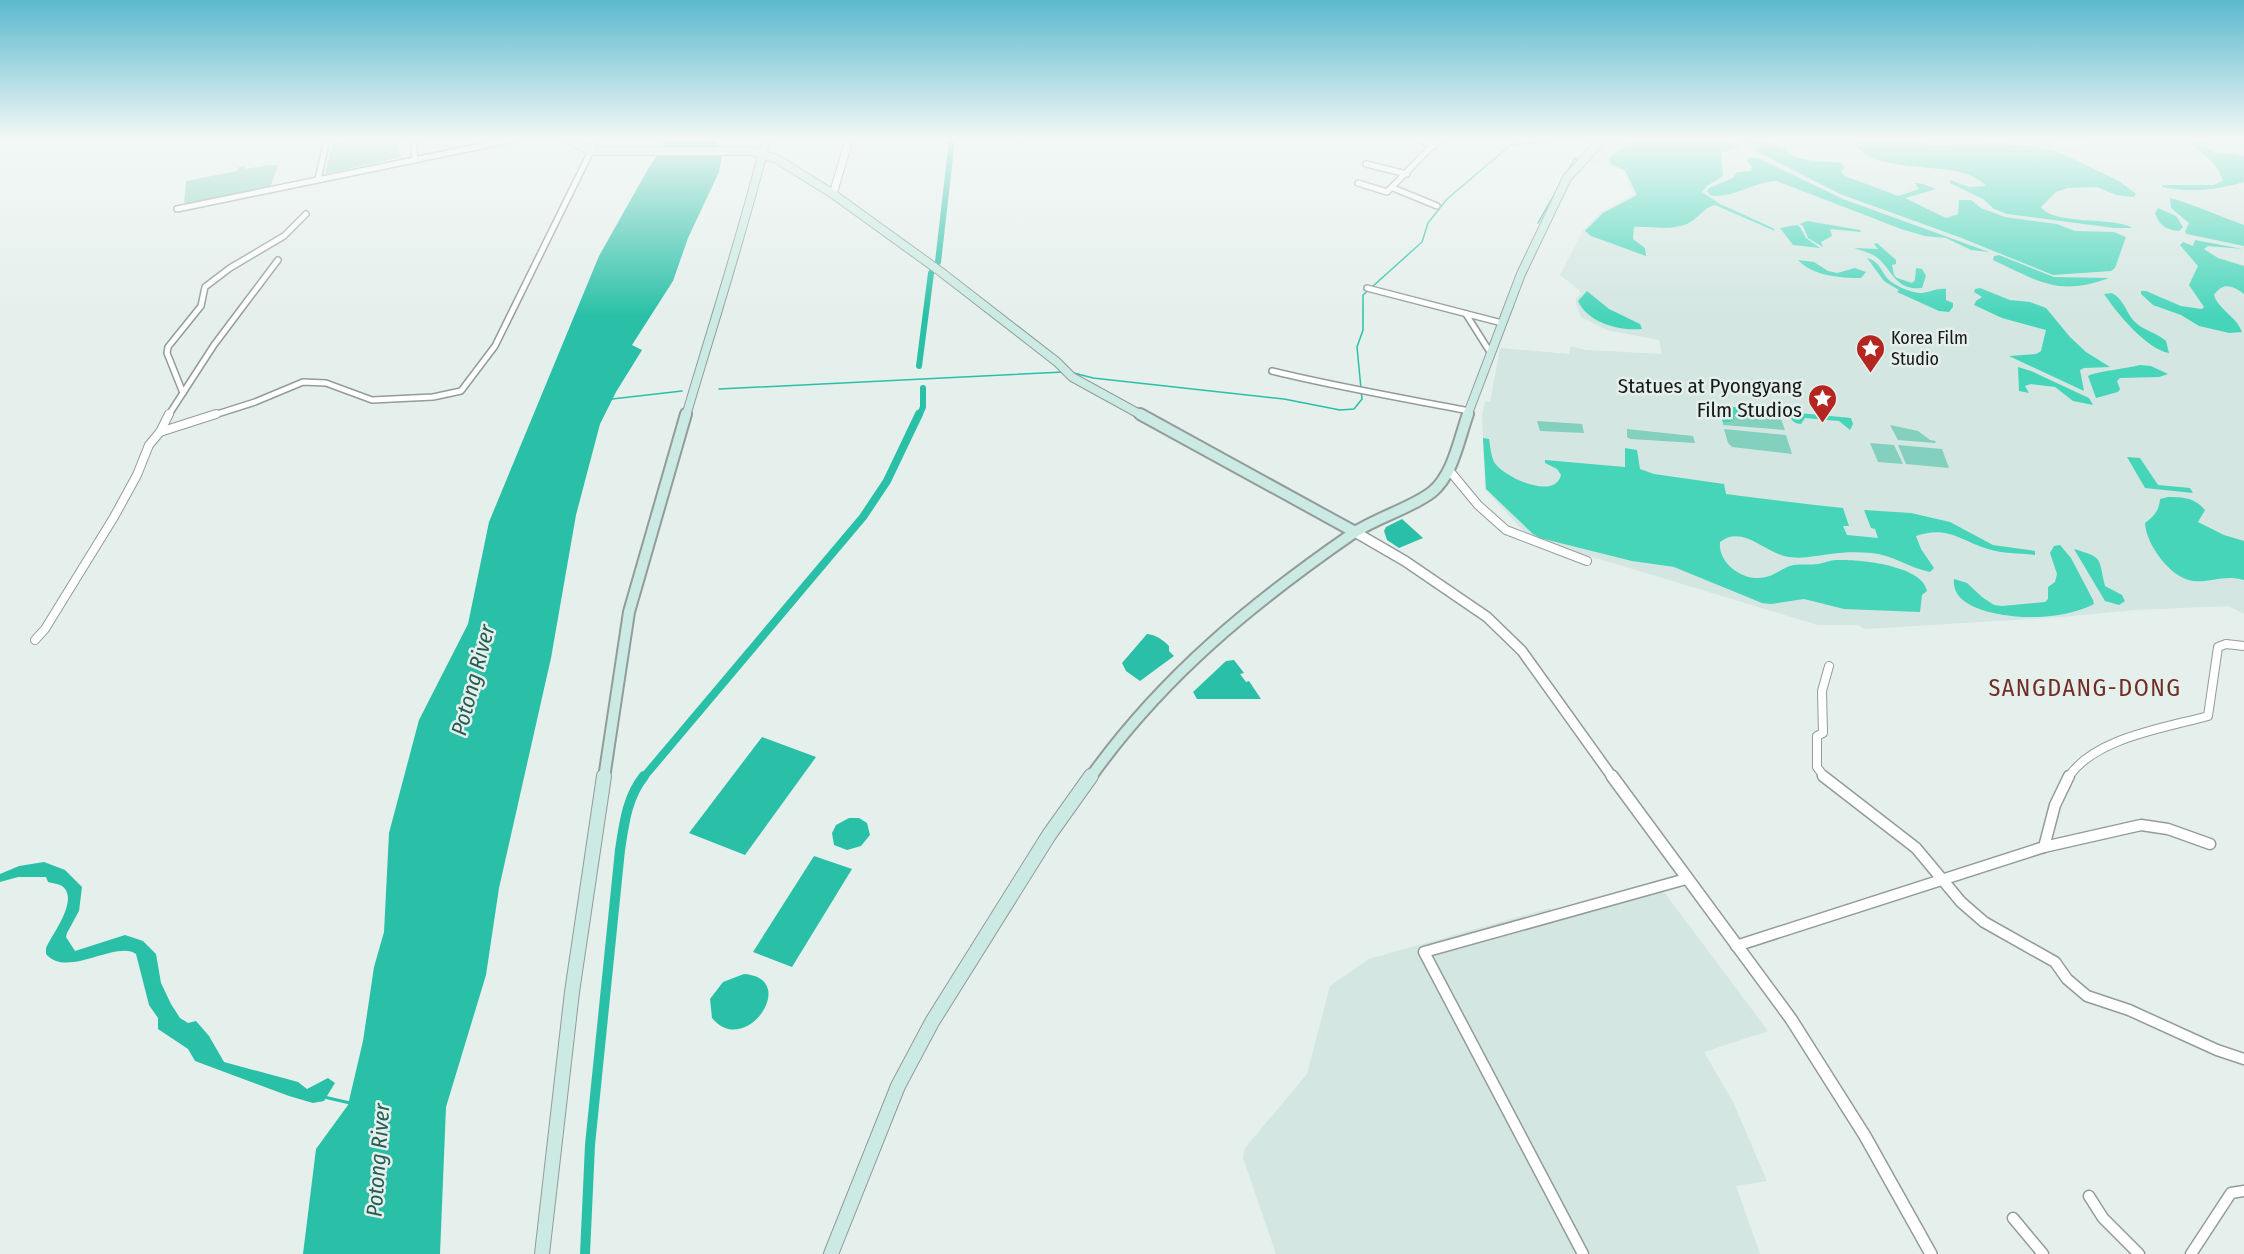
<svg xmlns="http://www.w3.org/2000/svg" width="2244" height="1254" viewBox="0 0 2244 1254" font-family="'Fira Sans Condensed',sans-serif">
<rect width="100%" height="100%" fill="#e5efec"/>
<!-- built -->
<g fill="#d3e6e1">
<polygon points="1608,140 2041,140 2070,149 2106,140 2244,140 2244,614 2229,606 2134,610 2062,617 1864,629 1858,625 1818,625 1530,538 1485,489 1482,416 1485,401 1490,402 1500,348 1569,354 1571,346 1585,350 1662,354 1659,340 1607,330 1581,317 1576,305 1576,298 1581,294 1579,290 1560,275 1583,230 1601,212 1634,194 1622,170 1587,162"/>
<polygon points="1664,892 1768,1031 1704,1052 1733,1102 1767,1181 1736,1186 1760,1254 1276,1254 1243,1158 1245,1148 1307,1074 1330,986 1369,959 1550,908 1558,921"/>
</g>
<!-- green -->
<g fill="#83d0be">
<polygon points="352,140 396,140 401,157 325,174 333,143"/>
<polygon points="269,165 278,165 270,188 184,206 186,181 237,171 239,167 245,166 245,169"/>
<polygon points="1745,413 1780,416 1785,430 1723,425 1723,423 1731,422 1737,414"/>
<polygon points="1537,421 1582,424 1584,433 1540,431"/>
<polygon points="1890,425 1918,431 1930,440 1936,441 1935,443 1898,440"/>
<polygon points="1627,429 1693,436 1695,443 1630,439 1627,437"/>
<polygon points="1724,429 1786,435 1792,454 1732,447 1728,443"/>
<polygon points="1870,443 1894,445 1903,464 1878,462"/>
<polygon points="1898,445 1942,449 1949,468 1906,464"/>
</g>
<!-- forest -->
<g fill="#47d5ba">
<path d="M 1633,140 L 1726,140 L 1740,147 L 1721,153 L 1723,176 L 1707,186 L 1702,192 L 1720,204 L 1773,228 L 1775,231 L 1715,205 C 1703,208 1698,219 1687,224 C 1669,231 1652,226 1634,227 L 1633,239 L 1645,248 L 1646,256 L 1591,236 L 1585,231 L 1603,213 L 1637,195 L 1625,170 L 1612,165 L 1609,160 L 1611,156 Z"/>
<path d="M 1739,140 L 1765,140 L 1785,148 C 1794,164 1825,160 1841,163 L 1845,167 L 1841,172 L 1845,176 L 1898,196 L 1919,189 L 1915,183 C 1923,183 1929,187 1936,189 L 1905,198 L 1946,218 L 1958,214 L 1959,200 L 1971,200 L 1981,208 L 2005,217 L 2057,224 L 2075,231 L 2114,232 L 2126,237 L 2115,268 L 2111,271 L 2053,275 L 1959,237 L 1840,194 L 1754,150 L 1758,147 Z"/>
<path d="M 1852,140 L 1917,140 L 1929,145 L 2000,143 L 2039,147 L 2059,152 L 2119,181 L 2136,194 L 2134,197 L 2116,195 L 2097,187 L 2068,188 L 2056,192 L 2041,207 C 2054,226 2112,216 2133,228 L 2114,228 L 2007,214 L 1994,209 L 1983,199 L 1950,183 L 1950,180 L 1969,187 L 1986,186 C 1960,155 1875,181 1852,140 Z"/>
<path d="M 2186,140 L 2215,140 L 2206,147 C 2220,158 2230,150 2244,157 L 2244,182 C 2216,190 2191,193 2162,187 L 2162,185 L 2213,185 L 2223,181 L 2218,169 L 2210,160 Z"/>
<path d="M 1750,157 L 1758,158 L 1843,199 L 1989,252 L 1971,250 L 1946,238 L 1925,236 L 1901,229 L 1777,181 C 1755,181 1730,200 1710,195 L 1707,191 L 1709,188 L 1733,178 L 1737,172 L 1751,171 L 1752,167 L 1747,161 Z"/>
<path d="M 2170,198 C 2196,205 2218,216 2244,225 L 2244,246 L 2187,234 L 2185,232 L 2189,223 L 2171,208 Z"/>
<path d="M 2158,208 L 2176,216 L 2183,227 L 2179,231 C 2166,230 2159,225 2155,213 Z"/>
<polygon points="1807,221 1860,230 1861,232 1830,229 1832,236 1821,242 1823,247 1808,238 1803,226 1800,224"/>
<polygon points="1797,225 1800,227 1806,238 1820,248 1793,245 1780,228"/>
<path d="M 2195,240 L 2243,249 L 2208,246 L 2204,249 L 2218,258 L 2244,266 L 2244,294 C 2232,285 2223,282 2214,295 C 2218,309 2237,317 2242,332 L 2229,333 L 2199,326 L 2181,315 L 2153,305 L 2141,294 L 2141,291 L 2146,291 L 2181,306 L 2202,309 L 2204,307 L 2189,285 L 2198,266 L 2180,245 L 2183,242 L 2193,246 Z"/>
<path d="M 1877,243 L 1896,260 L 1896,264 L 1892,265 L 1894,275 L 1897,278 L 1912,283 L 1915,280 L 1916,268 L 1922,269 L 1926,276 L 1922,288 C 1898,291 1893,273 1880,260 C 1873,253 1863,251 1854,248 L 1878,249 L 1874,244 Z"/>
<path d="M 1999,255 L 2054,277 L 2109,278 C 2059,297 2038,281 1993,260 L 1994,256 Z"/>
<path d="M 1867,258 C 1879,261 1880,269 1887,278 C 1894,286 1912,293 1922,293 C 1931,292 1937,288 1946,289 L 1946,300 L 1953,303 L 1953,307 L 1949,312 L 1939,311 L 1897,292 L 1899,290 L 1884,281 Z"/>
<path d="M 1798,260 L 1814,262 L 1828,271 L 1837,273 L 1855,268 L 1866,272 L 1861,278 C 1841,278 1812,276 1798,260 Z"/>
<polygon points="1980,288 2010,300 2030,302 2046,308 2070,337 2086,352 2110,367 2084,368 2080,370 2084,391 2009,356 2036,354 2041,351 2046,330 2002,318 1974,305 1976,301 1982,297 1974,292 1975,289"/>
<path d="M 1587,291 L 1609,309 L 1640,324 L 1642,329 C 1619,331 1588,323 1578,301 Z"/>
<path d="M 2112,293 C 2125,300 2126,314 2136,323 C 2144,330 2157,333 2166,341 L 2169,353 C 2146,349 2117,313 2104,294 Z"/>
<path d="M 2140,365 L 2151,366 L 2168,374 L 2159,377 L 2120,378 L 2117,381 L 2120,389 L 2118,392 L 2096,398 L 2088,376 C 2094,372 2129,368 2140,365 Z"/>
<polygon points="2018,367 2031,371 2089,398 2093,405 2073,401 2055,387 2031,384 2025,386 2029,393 2019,391"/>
<polygon points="1723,406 1778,411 1780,416 1745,413 1737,414 1731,422 1723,423 1719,408"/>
<path d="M 1788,412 L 1851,418 L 1853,424 L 1850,430 L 1839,421 L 1805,418 L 1801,424 C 1793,424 1791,419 1788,412 Z"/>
<path d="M 1483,438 L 1489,439 C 1490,445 1491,455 1494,462 C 1503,477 1555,501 1561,475 L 1557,469 L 1545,463 L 1545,460 L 1625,467 L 1625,448 L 1637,450 L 1640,469 L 1654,474 L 1724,484 L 1726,494 C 1766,499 1804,504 1843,508 L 1849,526 L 1843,526 L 1847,535 L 1878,538 L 1875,529 L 1871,528 L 1864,510 L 1911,513 L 1950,522 L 1993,545 L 2035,551 L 2035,555 C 2020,553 2003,554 1988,549 C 1960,540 1947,525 1916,536 L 1921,549 L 1934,568 L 1930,572 C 1910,568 1892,555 1872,553 C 1858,552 1844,552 1830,554 C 1814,556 1800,560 1784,556 C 1763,550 1741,525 1720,542 C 1718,561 1738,577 1756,578 C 1774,579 1781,567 1794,565 C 1802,564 1810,565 1818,564 C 1824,563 1830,560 1836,560 C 1858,559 1923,565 1927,591 L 1922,595 L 1920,612 L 1844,609 L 1804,599 L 1771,604 L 1762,603 L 1674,567 L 1632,561 L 1540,538 L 1533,534 L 1486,489 Z"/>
<polygon points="2127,457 2140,458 2158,485 2190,488 2193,493 2145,488"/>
<path d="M 2168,497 C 2184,497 2195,498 2205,510 L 2198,522 L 2224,535 L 2244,541 L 2244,580 C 2223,574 2211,583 2193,581 C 2170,578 2146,544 2145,523 C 2154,516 2159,511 2160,499 Z"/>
<path d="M 2060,545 L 2071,558 L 2093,600 L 2094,604 L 2090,606 C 2074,613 2057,616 2039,617 C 2016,618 1950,613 1954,579 L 1967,583 L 1982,597 L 1994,605 L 2002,606 L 2045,602 L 2048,599 L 2048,587 L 2055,582 L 2057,574 L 2050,553 L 2054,546 Z"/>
<path d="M 2074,549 C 2104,558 2098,557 2105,586 L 2122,595 L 2125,601 L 2119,605 L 2105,601 Z"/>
</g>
<!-- water -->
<g fill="#29c0a7">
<polygon points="663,140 715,140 722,155 719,172 688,238 673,281 632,345 642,350 616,392 600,424 576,515 551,658 499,888 486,975 446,1107 440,1254 303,1254 316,1149 348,1105 363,1041 374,967 384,932 389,833 419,720 468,624 489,522 599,256 648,169 663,147"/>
<polygon points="1402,519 1423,538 1399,548 1387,540 1384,531 1386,527"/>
<path d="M 1147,634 C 1156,635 1162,639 1169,646 L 1169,651 L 1174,656 L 1140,681 L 1126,671 L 1122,663 Z"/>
<polygon points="1234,660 1244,673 1240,674 1246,682 1249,681 1261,699 1197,699 1193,692 1226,661"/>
<polygon points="762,737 816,757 745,855 689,833"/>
<polygon points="849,818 859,818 867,823 870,835 861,846 847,850 834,845 832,833 836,825"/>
<polygon points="814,856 852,869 792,967 753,952"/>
<path d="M 44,862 L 65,870 L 82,887 L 79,911 L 67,933 L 66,937 L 75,951 L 125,935 L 143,941 L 156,954 L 161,983 L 171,1004 L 180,1018 L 188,1023 L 196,1021 L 209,1036 L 224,1062 L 298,1082 L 307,1089 L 328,1078 L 335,1083 L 324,1101 L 313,1103 L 289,1096 L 195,1061 L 188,1049 L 158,1029 L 158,1018 L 149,1005 L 136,954 C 116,940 67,979 46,954 L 46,948 C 52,934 80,899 62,886 C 59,884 52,883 48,882 L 46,877 L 18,877 L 0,882 L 0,874 L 19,866 Z"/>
<path d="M 744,974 C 801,978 745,1059 712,1018 L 710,999 L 723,982 Z"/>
</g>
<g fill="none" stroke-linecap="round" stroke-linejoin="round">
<!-- stream-far1 -->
<g stroke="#29c0a7" stroke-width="1.5">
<polyline points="1603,144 1612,140"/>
<polyline points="1538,223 1575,158 1580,160"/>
<polyline points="1070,372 1093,378 1284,399 1340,410 1354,409 1362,399 1357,347 1363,330 1363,295 1422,242 1428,223 1447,199 1507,148 1511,145 1557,140"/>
<polyline points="719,389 1064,372"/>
<polyline points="612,399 682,391"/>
</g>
<!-- stream -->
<polyline stroke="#29c0a7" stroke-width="3" points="324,1097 350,1103"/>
<!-- canal-far2 -->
<g stroke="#29c0a7" stroke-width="6">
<polyline points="919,366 931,273 938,262 952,140"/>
<polyline points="919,416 923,407 923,388"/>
</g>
<!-- canal-far1 -->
<polyline stroke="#29c0a7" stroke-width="8" points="643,778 863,517 887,481 919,414"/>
<!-- canal -->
<path stroke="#29c0a7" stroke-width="10" d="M 585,1254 L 590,1145 L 620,850 C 624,824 627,797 644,776"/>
<defs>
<g id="minor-far2">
<polyline points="413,140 415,160"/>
<polyline points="1420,140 1434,146"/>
<polyline points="1366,164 1407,174"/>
<polyline points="318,179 327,140"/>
<polyline points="1358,183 1387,192 1438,140"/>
<polyline points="1393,188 1437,206"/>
<polyline points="177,209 511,140"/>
<polyline points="1367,288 1502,323"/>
<polyline points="1466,314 1490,352"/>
<path d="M 1272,371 C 1337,387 1403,398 1469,411"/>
<polyline points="183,393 167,353 168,347 201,306 205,287 230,268 284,236 306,214"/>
<polyline points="168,416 214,345 278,260"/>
<polyline points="211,416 255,402 303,382 326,383 372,400 433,397 461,391 495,346 591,151 594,140"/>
</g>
<g id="minor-far1">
<polyline points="160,432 216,414"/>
<polyline points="1449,470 1478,505 1506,530 1587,561"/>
<polyline points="35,640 45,629 114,517 137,475 149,445 160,432 169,414"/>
<polyline points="1825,778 1817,767 1817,736 1823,733 1822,691 1829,666"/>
<path d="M 2068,778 C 2093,738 2165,728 2208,716 L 2218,647 L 2226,644 L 2244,646"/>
</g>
<g id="minor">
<polyline points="1823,776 1916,848 1961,902 1984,922 2055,962 2067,979 2087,996 2129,1010 2217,1050 2244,1059"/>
<polyline points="2044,847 2141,825 2168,829 2210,844"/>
<polyline points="1736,946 2044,847 2055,805 2069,776"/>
<polyline points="2089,1196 2103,1218 2139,1254"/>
<polyline points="2013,1218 2043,1254"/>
<polyline points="1583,1254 1424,952 1686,879"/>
<polyline points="2191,1254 2231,1193 2244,1191"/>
</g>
<polyline id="tertiary-far2" points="833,194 849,140"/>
<polyline id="tertiary-far1" points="1355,532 1405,561 1487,617 1522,651 1613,778"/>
<polyline id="tertiary" points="1612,776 1791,1019 1865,1136 1931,1254"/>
<g id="secondary-far2">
<polyline points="571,140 591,151 750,151 777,159 833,194 941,272 1057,362 1072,377 1143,416"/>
<path d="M 686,416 C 713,324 743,233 766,140"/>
<polyline points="1467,416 1521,274 1567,178 1602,140"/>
</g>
<g id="secondary-far1">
<polyline points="1140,414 1355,532"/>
<polyline points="604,778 629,612 686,414"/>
<path d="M 1090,778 C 1162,677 1251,604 1352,534 C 1375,518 1412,508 1432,492 C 1453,475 1459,439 1468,414"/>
</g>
<g id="secondary">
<polyline points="542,1254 572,992 604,776"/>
<polyline points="831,1254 898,1086 932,1022 1049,835 1091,776"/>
</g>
</defs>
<!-- minor-far2 casing -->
<use href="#minor-far2" stroke="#939c99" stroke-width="8"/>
<!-- minor-far1 casing -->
<use href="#minor-far1" stroke="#939c99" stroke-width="10"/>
<!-- minor casing -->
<use href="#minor" stroke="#939c99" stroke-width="13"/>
<!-- tertiary-far2 casing -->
<use href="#tertiary-far2" stroke="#939c99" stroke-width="9"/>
<!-- tertiary-far1 casing -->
<use href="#tertiary-far1" stroke="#939c99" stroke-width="12"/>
<!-- tertiary casing -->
<use href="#tertiary" stroke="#939c99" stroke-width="14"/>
<!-- secondary-far2 casing -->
<use href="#secondary-far2" stroke="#939c99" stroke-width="10"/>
<!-- secondary-far1 casing -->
<use href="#secondary-far1" stroke="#939c99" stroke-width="14"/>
<!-- secondary casing -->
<use href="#secondary" stroke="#939c99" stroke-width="16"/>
<!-- minor-far2 -->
<use href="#minor-far2" stroke="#fff" stroke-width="5"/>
<!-- minor-far1 -->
<use href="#minor-far1" stroke="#fff" stroke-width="8"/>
<!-- minor -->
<use href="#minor" stroke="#fff" stroke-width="10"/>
<!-- tertiary-far2 -->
<use href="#tertiary-far2" stroke="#fff" stroke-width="7"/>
<!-- tertiary-far1 -->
<use href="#tertiary-far1" stroke="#fff" stroke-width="9"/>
<!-- tertiary -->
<use href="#tertiary" stroke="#fff" stroke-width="11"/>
<!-- secondary-far2 -->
<use href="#secondary-far2" stroke="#caeae3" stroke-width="8"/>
<!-- secondary-far1 -->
<use href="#secondary-far1" stroke="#caeae3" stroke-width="10"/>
<!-- secondary -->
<use href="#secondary" stroke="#caeae3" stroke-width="14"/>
</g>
<!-- sky -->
<linearGradient id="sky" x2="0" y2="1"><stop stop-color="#5bb9ce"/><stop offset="0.44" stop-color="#f3f8f6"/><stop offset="1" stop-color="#f3f8f6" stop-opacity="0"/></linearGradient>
<rect width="2244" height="316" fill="url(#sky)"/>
<!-- icons -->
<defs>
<symbol id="sight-pin" viewBox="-11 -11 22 30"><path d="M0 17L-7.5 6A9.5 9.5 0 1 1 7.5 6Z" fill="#b52621" stroke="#e5efec"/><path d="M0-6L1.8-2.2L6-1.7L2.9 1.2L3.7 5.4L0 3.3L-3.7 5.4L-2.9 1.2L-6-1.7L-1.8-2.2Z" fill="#fff"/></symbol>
</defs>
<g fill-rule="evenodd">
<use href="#sight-pin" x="1854" y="332" width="33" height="45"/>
<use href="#sight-pin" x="1806" y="382" width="33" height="45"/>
</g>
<g text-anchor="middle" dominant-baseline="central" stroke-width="5" stroke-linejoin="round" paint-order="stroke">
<!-- far-poi labels -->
<g font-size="18" fill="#151918" stroke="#e5efec" text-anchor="start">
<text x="1891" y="338">Korea Film<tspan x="1891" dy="21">Studio</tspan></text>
</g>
<!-- poi labels -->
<g font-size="21" fill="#151918" stroke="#e5efec" text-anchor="end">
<text x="1802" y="386">Statues at Pyongyang<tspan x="1802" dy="24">Film Studios</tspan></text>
</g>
<!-- water labels -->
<g font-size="22" font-style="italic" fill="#255d52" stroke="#e5efec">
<text transform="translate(473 680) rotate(-75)">Potong River</text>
<text transform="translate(378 1160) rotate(-86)">Potong River</text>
</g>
<!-- quarter labels -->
<g font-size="24" letter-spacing="1.5" fill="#712c25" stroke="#e5efec">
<text x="2085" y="688">SANGDANG-DONG</text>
</g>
</g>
</svg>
